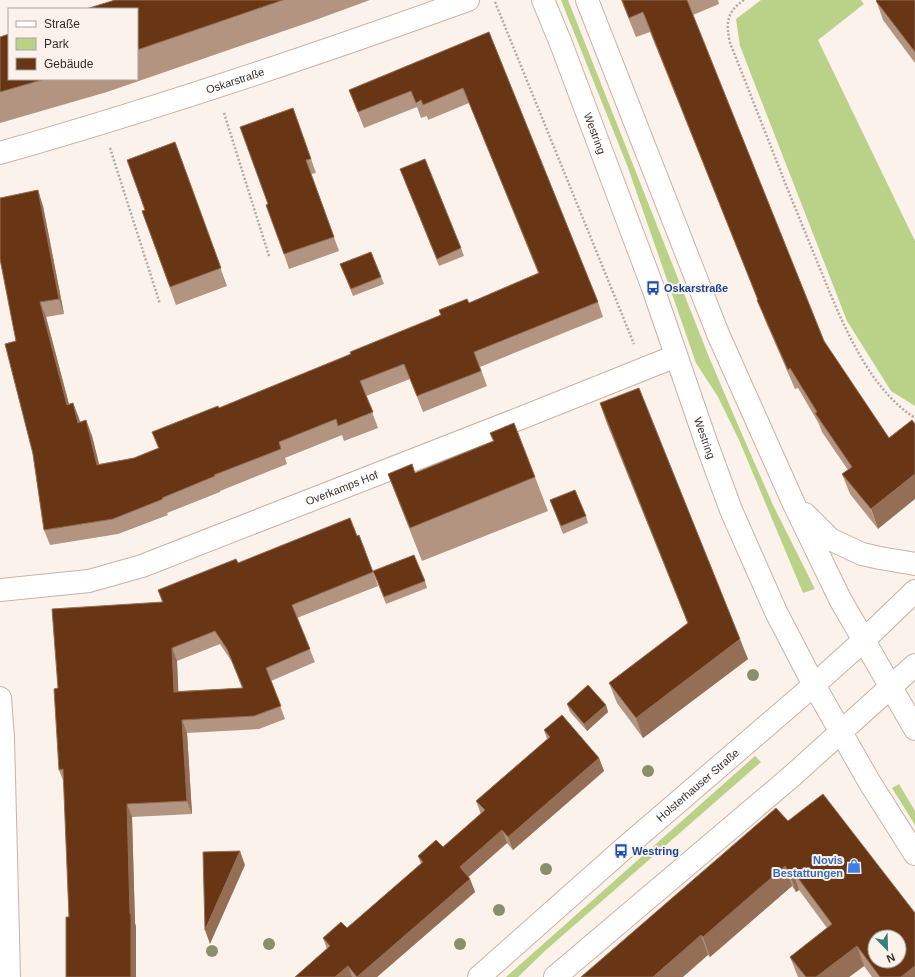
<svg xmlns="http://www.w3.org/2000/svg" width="915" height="977" viewBox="0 0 915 977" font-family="Arial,sans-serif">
<rect width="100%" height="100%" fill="#fcf2ec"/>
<!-- green -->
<g fill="#bad287">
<polygon points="561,0 568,0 709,357 738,425 773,505 815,589 803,593 739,440 718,397 696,363 627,165"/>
<polygon points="761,0 861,0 864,4 818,40 915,241 915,406 891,391 847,321 740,46 736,19"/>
<polygon points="755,756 761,762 546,950 518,977 506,977"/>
<polygon points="899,784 915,811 915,825 892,788"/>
</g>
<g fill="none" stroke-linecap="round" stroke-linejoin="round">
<defs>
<g id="street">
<path id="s1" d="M 0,153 C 158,108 313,56 468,0"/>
<path id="s2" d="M 0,590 L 89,581 L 142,566 L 526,416 L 676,356"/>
<polyline points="0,698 3,738 9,977"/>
</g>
<g id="secondary">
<path id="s3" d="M 543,0 L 560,41 L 653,288 L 706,442 L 731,510 L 776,612 L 814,685 L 870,783 L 915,854"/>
<polyline points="587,0 718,334 793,502 840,599 915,729"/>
<polyline points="805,514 830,539 862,554 880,558 915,564"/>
<path id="s4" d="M 479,977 L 621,851 L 814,685 L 863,641 L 915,591"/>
<polyline points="555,977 792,776 915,665"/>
</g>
</defs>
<!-- street casing -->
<use href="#street" stroke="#cab2a5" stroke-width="24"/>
<!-- secondary casing -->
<use href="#secondary" stroke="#cab2a5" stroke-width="24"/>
<!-- path -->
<g stroke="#b2a9a3" stroke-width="2.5" stroke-dasharray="2 2" stroke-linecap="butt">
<path d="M 744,0 C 726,12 726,24 730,43 C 751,95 771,148 792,200 C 803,227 814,254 825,281 C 845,329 870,389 915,418"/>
<polyline points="495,2 634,344"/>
<polyline points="224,113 269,256"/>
<polyline points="110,148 160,304"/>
</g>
<!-- street -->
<use href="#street" stroke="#fff" stroke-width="22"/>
<!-- secondary -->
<use href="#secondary" stroke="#fff" stroke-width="22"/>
</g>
<!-- trees -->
<g fill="#8b8e6a">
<circle cx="753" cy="675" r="6"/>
<circle cx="648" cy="771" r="6"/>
<circle cx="546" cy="869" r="6"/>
<circle cx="499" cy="910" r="6"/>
<circle cx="269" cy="944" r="6"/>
<circle cx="460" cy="944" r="6"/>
<circle cx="212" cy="951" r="6"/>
</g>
<!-- wall -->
<g fill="#b29480" fill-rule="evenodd">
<polygon points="115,0 370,0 310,22 107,92 0,123 0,37 9,79 137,79 137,9"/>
<polygon points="621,0 718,0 719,4 693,15 878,529 850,494 842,474 848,470 822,432 819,424 798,388 795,389 765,320 758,300 650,32 636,37"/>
<polygon points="876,0 915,0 915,63 883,20"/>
<polygon points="489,32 598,302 603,317 480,367 487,386 423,412 410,379 366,396 378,428 344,441 342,435 285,458 287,464 220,491 220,492 167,513 168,515 118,534 50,545 44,530 16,341 43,206 64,314 46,317 69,404 73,403 80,422 86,420 92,436 99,464 134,458 158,448 152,432 219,408 351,354 469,303 538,273 469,103 428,120 427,116 421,118 417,107 364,128 349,90"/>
<polygon points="293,108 316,173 311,174 339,251 289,269 284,254 268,204"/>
<polygon points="175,142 227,286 176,305 142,211 145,210"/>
<polygon points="403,176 461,248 464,256 439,266"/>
<polygon points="371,252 384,284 353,296 340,264"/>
<polygon points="600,403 748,659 643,738 617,703 609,683 688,624 607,424"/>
<polygon points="490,433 535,477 548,511 422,561 401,508 388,474 415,473 493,441"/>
<polygon points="550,500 586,516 588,523 563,534"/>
<path d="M 357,536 L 373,572 L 378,586 L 297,618 L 315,662 L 271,681 L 285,719 L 259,729 L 187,733 L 192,814 L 132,817 L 135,923 L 136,927 L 69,917 L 64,783 L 59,770 L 58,688 L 162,602 L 158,590 L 238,563 ZM 220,644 L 232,662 L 242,688 L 178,691 L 177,661 Z"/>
<polygon points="376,578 425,581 427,588 386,604"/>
<polygon points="567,704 606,705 608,712 587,731 570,712"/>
<polygon points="544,730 599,758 604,771 513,850 507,843 468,877 470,879 475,892 377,977 295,977 327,949 323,938 347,928 421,864 418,856 443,847 481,814 476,801 547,739"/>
<polygon points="788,821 915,977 872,977 864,966 849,977 798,977 790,957 827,928 799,890 796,892 792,886 710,957 708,955 581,977"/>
</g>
<!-- shaded-wall -->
<g fill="#946e55">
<polygon points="38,190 43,206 64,314 59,299"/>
<polygon points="40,302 46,317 73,420 67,405"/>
<polygon points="73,403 79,418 84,438 78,423"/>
<polygon points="86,420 92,436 103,480 97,465"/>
<polygon points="915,474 915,499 878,529 871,509"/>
<polygon points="740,639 748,659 643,738 636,718"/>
<polygon points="172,648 177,661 179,705 174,692"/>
<polygon points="606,705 608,712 587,731 584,724"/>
<polygon points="182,720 187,733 192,814 187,801"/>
<polygon points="599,758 604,771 513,850 508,837"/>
<polygon points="127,804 132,817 135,923 136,927 136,977 131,977"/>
<polygon points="502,830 507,843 465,880 460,867"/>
<polygon points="240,851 245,865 210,944 205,930"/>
<polygon points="785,866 792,886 710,957 703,937"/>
<polygon points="792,870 799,890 796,892 789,872"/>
<polygon points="470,879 475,892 377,977 357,977"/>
<polygon points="701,935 708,955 683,977 653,977"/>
<polygon points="857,946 864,966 849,977 816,977"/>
<polygon points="348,966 352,977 335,977"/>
<polygon points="915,966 915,977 901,977"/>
</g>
<!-- building -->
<g fill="#683614" stroke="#946e55" fill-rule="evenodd">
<polygon points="115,0 283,0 137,50 137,9 86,9"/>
<polygon points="622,0 687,0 824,341 889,438 912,420 915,424 915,474 871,509 842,474 852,467 815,413 817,412 790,368 788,370 757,300 758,300 643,12 629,18"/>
<polygon points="877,0 915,0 915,52 876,1"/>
<polygon points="489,32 598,302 474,352 481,371 417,396 404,364 360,381 373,412 338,426 336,419 279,442 281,449 214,475 215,476 162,498 163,499 113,519 44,530 33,454 5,344 16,341 0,259 0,198 38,190 59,299 40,302 67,405 73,403 78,423 86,420 97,465 134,458 159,448 152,432 218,406 219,408 351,354 350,352 441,315 439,310 467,299 469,303 539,273 463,88 423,105 421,100 416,103 411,91 358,112 349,90"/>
<polygon points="9,34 9,79 45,79 0,92 0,37"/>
<polygon points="293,108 311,159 306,160 334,237 284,254 266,205 268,204 240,127"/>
<polygon points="175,142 221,268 170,287 142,211 145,210 127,160"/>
<polygon points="425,159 461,248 437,259 400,169"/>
<polygon points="371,252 381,277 351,289 340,264"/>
<polygon points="639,388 740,639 636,718 609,683 688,623 600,403"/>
<polygon points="514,423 535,477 410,528 388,474 412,464 415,473 494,441 490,433"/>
<polygon points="575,490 586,516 561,526 550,500"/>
<path d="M 350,518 L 357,536 L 359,535 L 373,572 L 292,605 L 310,649 L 266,668 L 281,706 L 254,716 L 182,720 L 187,801 L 127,804 L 130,914 L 131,914 L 131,977 L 66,977 L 66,917 L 69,917 L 63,769 L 59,770 L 54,689 L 58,688 L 52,609 L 163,602 L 158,590 L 236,559 L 238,563 ZM 215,631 L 227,649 L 243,688 L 174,692 L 172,648 Z"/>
<polygon points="414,555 425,581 384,597 373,571"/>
<polygon points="588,685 606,705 584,724 567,704"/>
<polygon points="562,715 599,758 508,837 502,830 460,867 470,879 357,977 348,966 335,977 295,977 330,946 323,938 341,922 347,928 423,862 418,856 436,840 443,847 485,810 476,801 550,737 544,730"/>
<path d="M 823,794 L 915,913 L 915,966 L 901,977 L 880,977 L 857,946 L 816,977 L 806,977 L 790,957 L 832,924 L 792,870 L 789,872 L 785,866 L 703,937 L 701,935 L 653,977 L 581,977 L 776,808 L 788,821 ZM 875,937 L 899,937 L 899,961 L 875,961 Z"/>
<polygon points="240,851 205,930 203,852"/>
</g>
<!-- icons -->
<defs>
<symbol id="bus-bare" viewBox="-9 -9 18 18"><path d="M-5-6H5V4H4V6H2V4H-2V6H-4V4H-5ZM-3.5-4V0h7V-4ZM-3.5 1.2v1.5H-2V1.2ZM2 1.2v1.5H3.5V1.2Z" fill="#1a4fb4" stroke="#fcf2ec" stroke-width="2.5" paint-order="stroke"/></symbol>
<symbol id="shop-bare" viewBox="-9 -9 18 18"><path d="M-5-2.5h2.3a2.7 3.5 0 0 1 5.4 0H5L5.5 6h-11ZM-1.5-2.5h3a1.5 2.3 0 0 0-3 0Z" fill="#3f7fe0" stroke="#fcf2ec" stroke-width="2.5" paint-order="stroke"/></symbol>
</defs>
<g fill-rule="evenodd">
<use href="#bus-bare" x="643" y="278" width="20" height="20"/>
<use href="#bus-bare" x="611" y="841" width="20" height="20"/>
<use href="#shop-bare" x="844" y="856" width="20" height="20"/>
</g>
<g text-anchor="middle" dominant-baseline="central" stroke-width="4" stroke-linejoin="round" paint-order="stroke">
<!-- street labels -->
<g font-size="11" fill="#362d27" stroke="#fcf2ec">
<text stroke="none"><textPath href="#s1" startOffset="246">Oskarstraße</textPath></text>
<text stroke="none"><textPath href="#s3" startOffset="143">Westring</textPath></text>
<text stroke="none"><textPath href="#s3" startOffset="467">Westring</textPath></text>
<text stroke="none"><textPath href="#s2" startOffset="359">Overkamps Hof</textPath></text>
<text stroke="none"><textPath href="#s4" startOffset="291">Holsterhauser Straße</textPath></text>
</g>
<!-- transit labels -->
<g font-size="11" font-weight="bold" fill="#164399" stroke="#fcf2ec" text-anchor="start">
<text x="664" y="288">Oskarstraße</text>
<text x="632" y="851">Westring</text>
</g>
<!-- shop labels -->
<g font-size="11" font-weight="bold" fill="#366cbe" stroke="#fcf2ec" text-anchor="end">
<text x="843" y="860">Novis<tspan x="843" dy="13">Bestattungen</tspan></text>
</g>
</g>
<!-- legend -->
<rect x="8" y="8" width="130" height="72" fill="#fcf2ec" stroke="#ada39d"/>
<rect x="16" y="21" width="20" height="6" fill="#ffffff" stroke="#ada39d"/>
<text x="44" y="28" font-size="12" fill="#362d27">Straße</text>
<rect x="16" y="38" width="20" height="12" fill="#bad287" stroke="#ada39d"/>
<text x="44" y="48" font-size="12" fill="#362d27">Park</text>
<rect x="16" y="58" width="20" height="12" fill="#683614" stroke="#ada39d"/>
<text x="44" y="68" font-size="12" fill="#362d27">Gebäude</text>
<!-- north arrow -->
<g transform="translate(887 949) rotate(157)"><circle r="19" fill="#fcf2ec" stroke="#ada39d"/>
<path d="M0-3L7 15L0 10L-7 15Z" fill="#377f83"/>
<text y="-6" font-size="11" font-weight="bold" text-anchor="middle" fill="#362d27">N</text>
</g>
</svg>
